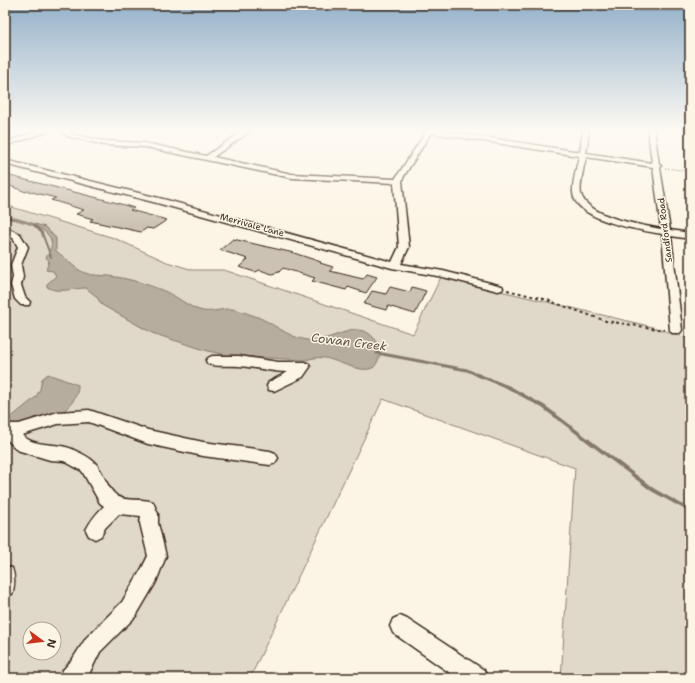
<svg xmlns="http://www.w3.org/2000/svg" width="695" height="683" viewBox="0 0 695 683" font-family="'Shantell Sans',sans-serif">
<rect width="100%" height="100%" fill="#fcf5e5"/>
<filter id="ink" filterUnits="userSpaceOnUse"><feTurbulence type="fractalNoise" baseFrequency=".025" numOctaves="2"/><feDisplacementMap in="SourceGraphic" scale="8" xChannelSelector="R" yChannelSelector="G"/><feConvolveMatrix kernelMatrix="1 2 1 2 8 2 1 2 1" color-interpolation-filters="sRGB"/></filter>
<g filter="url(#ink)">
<!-- green -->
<g fill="#e0d8c8" stroke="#8e8173" fill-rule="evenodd">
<polygon points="463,130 511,130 506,141 461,134"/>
<path d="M 5,205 L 114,238 L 167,262 L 193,270 L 224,270 L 413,334 L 441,277 L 653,327 L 690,339 L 690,678 L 561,678 L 575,468 L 383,399 L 250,678 L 5,678 ZM 30,629 L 54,629 L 54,653 L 30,653 Z"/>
</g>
<!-- water -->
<g fill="#b7ad9e" stroke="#85796b">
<path d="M 5,215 L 45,227 L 56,238 L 56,251 C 66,258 73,268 85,273 C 92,276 101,275 109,276 C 127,278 147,284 164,291 C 177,296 187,306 199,310 C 211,314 221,308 232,309 C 239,310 246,313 252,315 C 272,321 286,337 307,340 C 336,344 362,310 381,349 C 380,355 378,363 374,367 C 363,375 337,360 325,358 C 318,357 312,358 306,360 L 231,356 L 208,351 L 164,337 L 152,333 L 102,305 L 96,296 L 86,288 C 74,288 58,294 47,287 L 47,284 L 56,276 L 53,271 L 46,270 L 49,261 L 46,257 C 67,230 23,222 5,217 Z"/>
<path d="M 48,374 L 78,385 C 79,393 71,407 63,411 C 59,413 55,413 51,414 C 37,418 26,426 11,425 L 9,419 L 36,397 L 40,389 L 42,379 Z"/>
</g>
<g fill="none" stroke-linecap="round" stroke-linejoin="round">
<!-- stream-far4 -->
<polyline stroke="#85796b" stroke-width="1.5" points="487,130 495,139"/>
<!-- stream-far3 -->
<g stroke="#85796b" stroke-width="2">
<polyline points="5,217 13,219"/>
<polyline points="34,225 42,233 51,257"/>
</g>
<!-- stream-far2 -->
<polyline stroke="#85796b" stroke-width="3" points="377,353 467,370 480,376"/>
<!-- stream-far1 -->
<polyline stroke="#85796b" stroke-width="3.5" points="478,375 508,387 544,407 653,490 689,510"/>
<!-- stream -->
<polyline stroke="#85796b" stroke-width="5" points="687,509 690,510"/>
</g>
<!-- building -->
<g fill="#ccc2b3" stroke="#3b2a1e">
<polygon points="10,176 114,202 134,208 130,210 167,220 153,229 147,228 141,232 90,221 93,219 76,214 84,210 51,200 56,198 28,191 26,192 5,184 5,178"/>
<polygon points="233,239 294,253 321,262 320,263 333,267 330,271 363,279 367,274 377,277 366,293 348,287 346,290 312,281 315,278 283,268 279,272 272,274 260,270 255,272 239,267 248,259 220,250"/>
<polygon points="390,287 410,292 412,287 426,291 415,314 388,306 386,310 364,304 372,291 386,294"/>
</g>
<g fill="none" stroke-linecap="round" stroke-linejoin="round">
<defs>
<g id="minor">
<polygon points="41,130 52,130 5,146 5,142"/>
<path d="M 61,130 L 68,130 L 71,134 L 104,141 L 145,143 L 206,156 L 244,130 L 252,130 L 213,157 L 292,174 L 395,179 L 426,132 L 420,130 L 438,130 L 580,152 L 583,130 L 589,130 L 586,153 L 652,163 L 648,130 L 654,130 L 659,164 L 661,166 L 660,168 L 670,230 L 690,233 L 690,239 L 671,236 L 682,330 L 680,333 L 672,333 L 670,330 L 662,234 C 640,230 576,221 573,193 C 572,183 577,166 579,156 L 431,133 L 404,176 L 402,181 L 409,247 L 401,264 L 443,271 L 502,286 L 503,288 L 502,290 L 498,291 L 443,277 L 392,268 L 157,203 L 5,164 L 5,160 L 163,199 L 392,262 L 399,247 L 394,183 L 292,178 L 145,147 L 104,145 L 67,136 ZM 586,157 L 653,167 L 661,229 C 641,225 587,217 581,194 C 579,186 584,166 586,157 Z"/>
<polygon points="5,227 20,234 28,247 21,265 23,277 21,285 25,297 30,302 29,305 21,305 15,299 11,285 13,277 11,265 18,247 13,238 5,233"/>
<path d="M 212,356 L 239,356 L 278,362 L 304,362 L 309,364 L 310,367 L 303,377 L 274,391 L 269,390 L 267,386 L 269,382 L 288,372 C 271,372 255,367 239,366 C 228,365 217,367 208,364 L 206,361 L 208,358 Z"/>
<path d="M 89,410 L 148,430 L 203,442 L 270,451 L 275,453 L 278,458 L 275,463 L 270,465 L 203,456 L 148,444 L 89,422 L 58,424 L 22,435 C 35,448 56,442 72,449 C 78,452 88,456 93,461 C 104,470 105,487 117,496 C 126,502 142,498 153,502 L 158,514 L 158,523 L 166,556 L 156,582 L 136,616 L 100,652 L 88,676 L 85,678 L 60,678 L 63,670 L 72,660 L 86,638 L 122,602 L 142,568 L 148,556 L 140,523 L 141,516 L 119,514 L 105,528 L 101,536 L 95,539 L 89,536 L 86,530 C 91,520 96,514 104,506 L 100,503 L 82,471 L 64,461 L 50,460 L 17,450 L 5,437 L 5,424 L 19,424 L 58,412 Z"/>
<path d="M 5,566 L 12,568 C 15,577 15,585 12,594 L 5,597 Z"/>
<polygon points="400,616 407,619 484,670 487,678 457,678 393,633 390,626 393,619"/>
</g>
</defs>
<!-- minor casing -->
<use href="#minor" stroke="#3b2a1e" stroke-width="3"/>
<!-- path-far1 -->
<polyline stroke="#3b2a1e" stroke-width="1" stroke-dasharray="1.5 1.5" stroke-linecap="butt" points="665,168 690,171"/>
<!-- path -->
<polyline stroke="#3b2a1e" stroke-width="2" stroke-dasharray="3 3" stroke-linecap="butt" points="507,290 544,299 606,321 665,330"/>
<!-- minor -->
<use href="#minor" fill="#fcf5e5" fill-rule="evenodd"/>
</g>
</g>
<!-- sky -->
<linearGradient id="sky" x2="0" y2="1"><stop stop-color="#94b1ca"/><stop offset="0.58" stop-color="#fefaf3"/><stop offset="1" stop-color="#fefaf3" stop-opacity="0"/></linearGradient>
<rect width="695" height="226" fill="url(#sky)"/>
<g text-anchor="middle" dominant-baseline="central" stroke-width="3" stroke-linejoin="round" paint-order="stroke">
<!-- far-street labels -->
<g font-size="9" fill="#3b2a1e" stroke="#fcf5e5">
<text transform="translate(252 225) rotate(15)">Merrivale Lane</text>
<text transform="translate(665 230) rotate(-97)">Sandford Road</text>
</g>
<!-- water labels -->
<g font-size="12" font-style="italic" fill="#605144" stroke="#fcf5e5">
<text transform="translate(349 342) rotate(7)">Cowan Creek</text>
</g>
</g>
<!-- margin -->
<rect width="695" height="683" fill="none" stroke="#fcf5e5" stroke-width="20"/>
<rect x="10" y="10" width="675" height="663" fill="none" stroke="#3b2a1e" stroke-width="1.5" filter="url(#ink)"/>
<!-- north arrow -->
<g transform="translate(42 641) rotate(105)"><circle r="19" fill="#fcf5e5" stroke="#afa495"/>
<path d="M0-3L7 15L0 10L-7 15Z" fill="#c8321e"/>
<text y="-6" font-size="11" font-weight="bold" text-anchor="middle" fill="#3b2a1e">N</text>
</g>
</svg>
